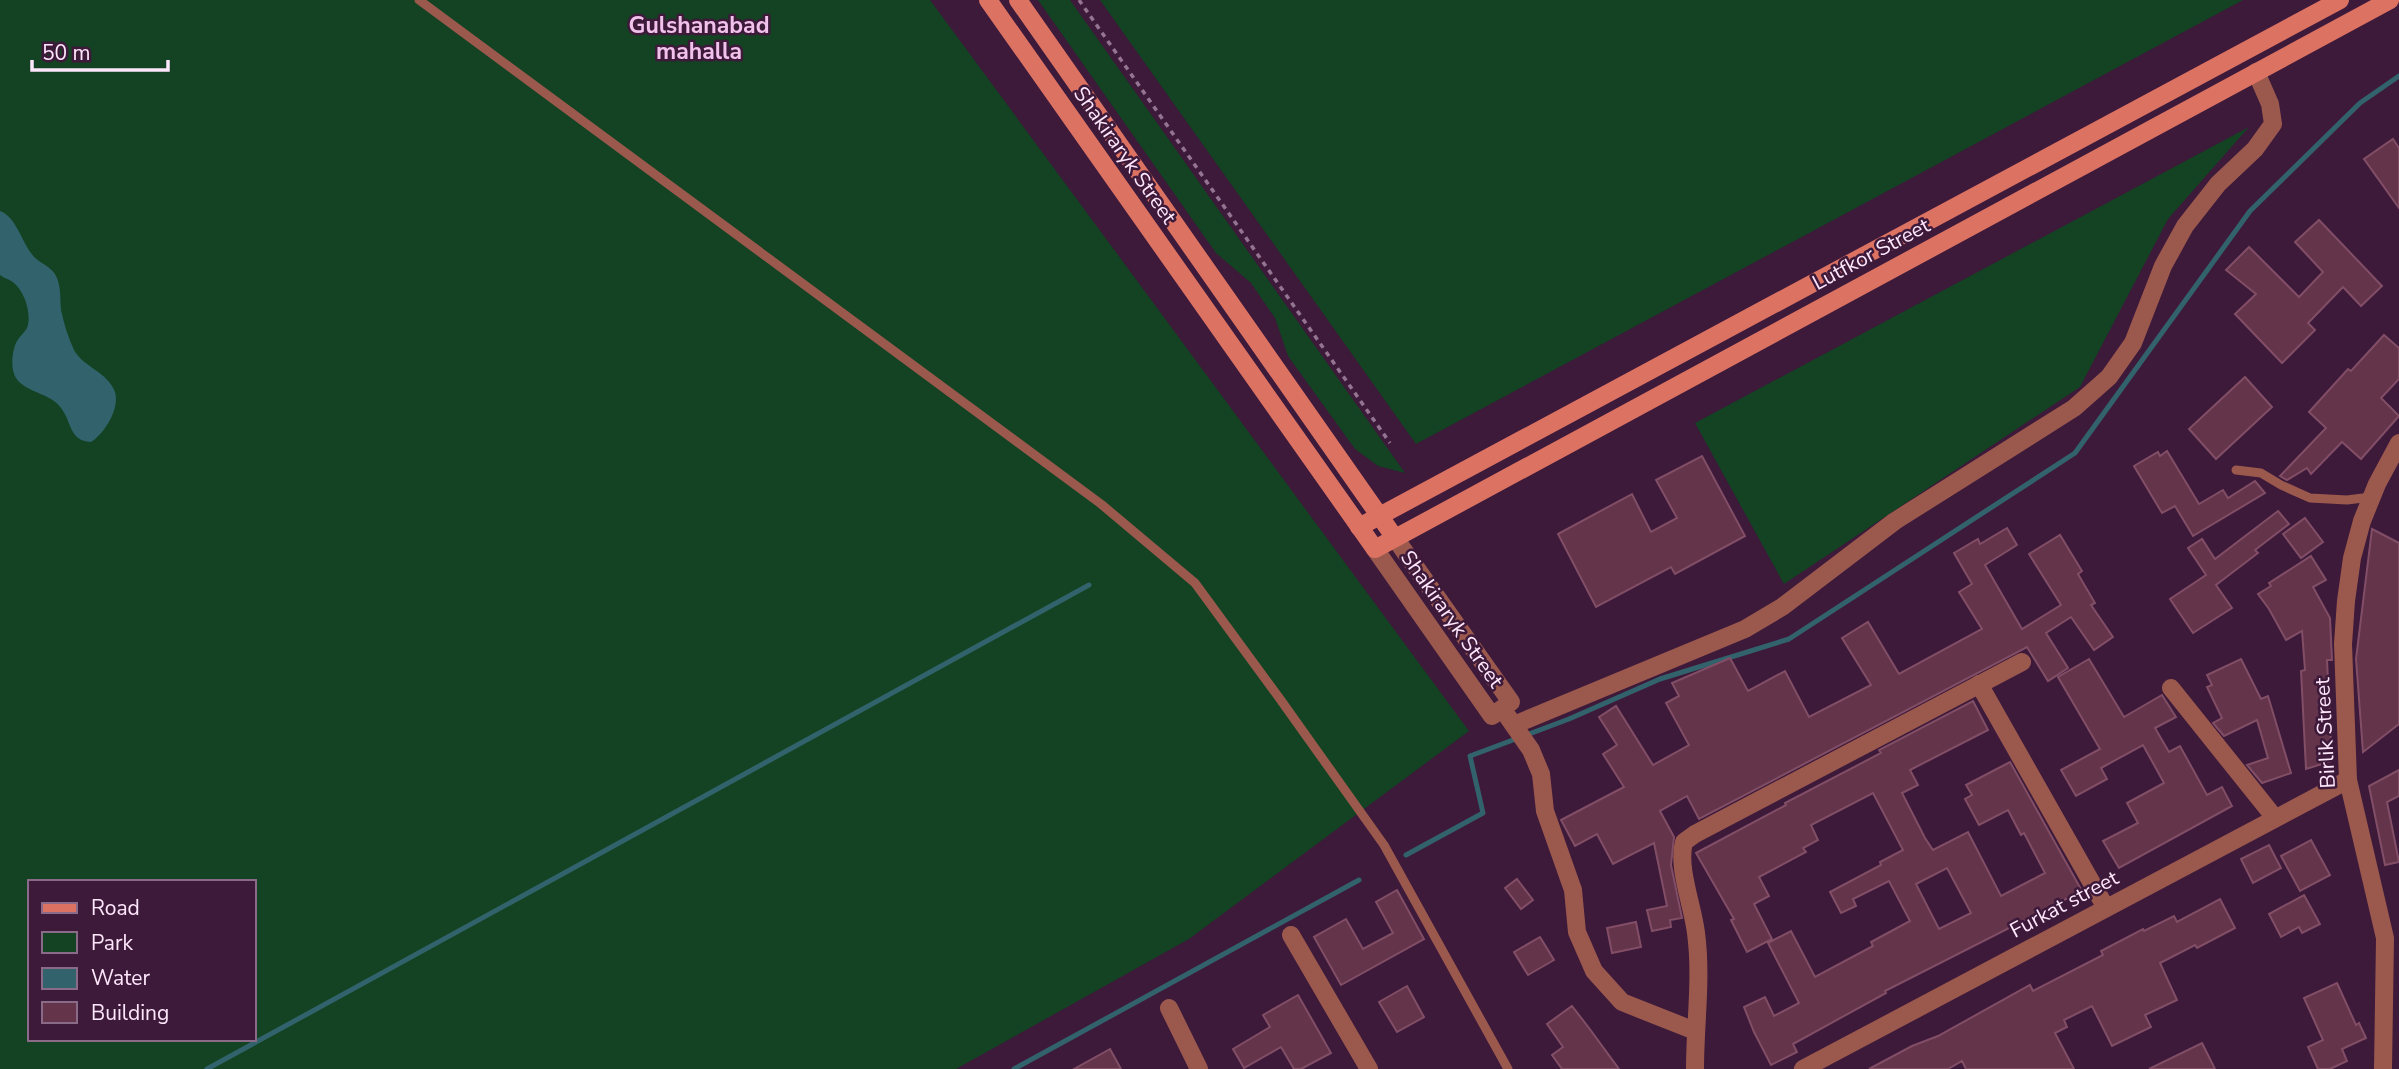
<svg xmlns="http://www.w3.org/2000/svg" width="2399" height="1069" viewBox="0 0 2399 1069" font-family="'Nunito Sans',sans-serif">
<rect width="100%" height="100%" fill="#3d193a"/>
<!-- green -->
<g fill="#134322" fill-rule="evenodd">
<path d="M 0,0 L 930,0 L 1469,731 L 1189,939 L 956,1069 L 0,1069 ZM 30,882 L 254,882 L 254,1039 L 30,1039 Z"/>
<polygon points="1038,0 1070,0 1405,473 1378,466 1355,449 1288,356 1275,318 1251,283 1216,253"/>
<polygon points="1100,0 2243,0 1416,444"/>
<polygon points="2249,127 2168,219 2080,387 1784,584 1695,423"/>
</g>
<!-- water -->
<path fill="#32636c" d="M 0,211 C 16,217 21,240 31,253 C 38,264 52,265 57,278 C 61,288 60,299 61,310 C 64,324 68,337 74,350 C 83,367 108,372 115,392 C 120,408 105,433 91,442 C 69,441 72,422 61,408 C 51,393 26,393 16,378 C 10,369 12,350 17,341 C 20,336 24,333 27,328 C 32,315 25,292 14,283 C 10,279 5,279 0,275 Z"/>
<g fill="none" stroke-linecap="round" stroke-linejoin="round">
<!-- stream -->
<g stroke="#32636c" stroke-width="5">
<polyline points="1406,855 1483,813 1470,756 1569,719 1660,679 1789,639 2075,453 2250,211 2360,103 2399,76"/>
<polyline points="207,1069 1089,585"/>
<polyline points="1014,1069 1359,880"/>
</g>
</g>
<!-- building -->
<g fill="#64344b" stroke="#814e66" stroke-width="2" fill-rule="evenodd">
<polygon points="2393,139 2399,148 2399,208 2364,159"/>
<polygon points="2319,220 2382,286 2361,306 2343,287 2308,323 2315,330 2282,363 2235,314 2256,294 2226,270 2249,247 2299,297 2323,272 2295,242"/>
<polygon points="2384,335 2399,348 2399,379 2381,398 2399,416 2361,459 2342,442 2311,474 2307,468 2287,480 2280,476 2326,428 2309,412 2348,369 2351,371"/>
<polygon points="2245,377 2272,407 2216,459 2189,429"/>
<polygon points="2167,451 2199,504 2223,490 2228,498 2255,481 2265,493 2193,536 2175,506 2162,513 2134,466 2158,452 2160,456"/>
<polygon points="1702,456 1745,536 1675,574 1671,567 1596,607 1558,534 1632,494 1651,532 1677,518 1656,480"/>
<polygon points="2278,511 2289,524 2255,550 2258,553 2216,585 2232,608 2193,633 2170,599 2206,575 2188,548 2202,539 2215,559"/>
<polygon points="2305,518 2323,542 2301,558 2283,534"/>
<polygon points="2007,528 2017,545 1985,565 2022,629 2061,605 2029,554 2060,535 2082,571 2078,574 2095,603 2091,605 2113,637 2094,650 2071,617 2046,633 2068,668 2048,681 2027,647 1699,819 1687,796 1660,811 1674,837 1671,865 1682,918 1670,920 1671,927 1652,931 1647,910 1667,906 1654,843 1613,864 1597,834 1575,846 1561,820 1624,787 1603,754 1617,745 1599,717 1616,706 1653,765 1689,745 1666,703 1679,696 1672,683 1730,658 1748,691 1785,671 1809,717 1871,685 1842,638 1868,622 1899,674 1982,629 1959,592 1972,584 1954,553 1978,539 1980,544"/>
<polygon points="2372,529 2399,543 2399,724 2363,752 2356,659"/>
<polygon points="2311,556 2326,580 2313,587 2330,618 2332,660 2327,660 2332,761 2306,769 2301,671 2305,670 2302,631 2286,640 2269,609 2258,594 2271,586 2269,583"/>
<polygon points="2089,659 2124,717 2162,695 2176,717 2155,728 2169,752 2180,746 2207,795 2222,787 2232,806 2119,868 2103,841 2138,823 2127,803 2164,783 2143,745 2101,768 2107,779 2076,796 2061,770 2100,749 2058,677"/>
<polygon points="2241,659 2261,699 2268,696 2291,773 2262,783 2247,765 2268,758 2257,720 2224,736 2213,723 2222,718 2207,687 2212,685 2207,675"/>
<path d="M 1973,701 L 1988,730 L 1910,770 L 1918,785 L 1902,793 L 1925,838 L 1933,850 L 1968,832 L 2001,896 L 2045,873 L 2024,833 L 2021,835 L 2008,810 L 1979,825 L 1965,799 L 1972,795 L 1966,785 L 2010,762 L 2082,891 L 1885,991 L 1886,993 L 1793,1044 L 1797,1052 L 1771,1065 L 1754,1032 L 1744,1007 L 1765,997 L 1774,1016 L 1799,1003 L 1768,943 L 1791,931 L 1815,977 L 1873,946 L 1871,942 L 1910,921 L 1889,881 L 1853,899 L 1856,906 L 1841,913 L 1830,892 L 1881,865 L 1880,862 L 1903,850 L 1873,793 L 1811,825 L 1818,840 L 1803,848 L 1806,852 L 1759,877 L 1769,896 L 1754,904 L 1772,939 L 1747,952 L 1731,920 L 1734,919 L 1696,853 L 1786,805 L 1785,803 L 1881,753 L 1879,750 ZM 1947,868 L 1971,913 L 1939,929 L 1916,884 Z"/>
<polygon points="2399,770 2399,796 2387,802 2399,862 2385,865 2369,786"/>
<polygon points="2311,840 2330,875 2300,891 2281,856"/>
<polygon points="2269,845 2281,868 2253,883 2241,859"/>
<polygon points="1517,879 1533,900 1521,909 1505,888"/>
<polygon points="1397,890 1424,939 1341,985 1314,937 1346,919 1363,949 1393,933 1376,902"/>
<polygon points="2304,895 2320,924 2302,933 2299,927 2281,937 2269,914"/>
<polygon points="2220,899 2235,928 2197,948 2195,945 2160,963 2177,1000 2145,1015 2151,1027 2112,1046 2092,1006 2064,1020 2067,1027 2055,1033 2074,1069 1966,1069 1962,1061 1948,1069 1869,1069 1912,1046 1938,1036 2030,985 2033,991 2103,955 2101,951 2143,929 2144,931 2174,916 2177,922"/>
<polygon points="1636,922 1641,947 1612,953 1607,928"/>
<polygon points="1540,937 1554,960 1528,975 1514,952"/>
<polygon points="2337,983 2356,1025 2359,1023 2366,1038 2342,1049 2347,1061 2330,1069 2318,1069 2308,1047 2323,1040 2304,998"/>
<polygon points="1407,986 1424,1017 1397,1032 1379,1002"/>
<polygon points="1298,995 1331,1053 1301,1069 1294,1069 1281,1047 1244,1068 1233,1049 1270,1027 1263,1015"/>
<polygon points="1572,1006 1589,1028 1619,1069 1562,1069 1552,1055 1563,1047 1547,1024"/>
<polygon points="2202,1043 2215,1069 2149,1069"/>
<polygon points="1110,1049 1121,1069 1074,1069"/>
</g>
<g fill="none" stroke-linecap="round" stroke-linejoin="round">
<!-- path -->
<polyline stroke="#947591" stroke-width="3.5" stroke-dasharray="5 5" stroke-linecap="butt" points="1079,0 1390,443"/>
<!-- service -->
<g stroke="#9b594e" stroke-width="9">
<polyline points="419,0 1101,504 1195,583 1280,699 1384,845 1508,1069"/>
<polyline points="2236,470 2261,473 2281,485 2310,498 2347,500 2371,497"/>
</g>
<!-- minor -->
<g stroke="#9b594e" stroke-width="18">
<polyline points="1375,549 1492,716 1511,702 1395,538"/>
<polyline points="1979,684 2106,908"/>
<polyline points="2171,688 2275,818"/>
<polyline points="1508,717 1531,750 1541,774 1545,811 1573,890 1577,932 1594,971 1622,1002 1695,1031"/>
<polyline points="1514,725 1745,629 1782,607 1895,521 2074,408 2109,377 2133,343 2163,266 2185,226 2218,184 2255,149 2273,124 2270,104 2256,72"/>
<polyline points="1291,935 1369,1069"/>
<polyline points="1169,1008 1199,1069"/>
<path d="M 1695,1069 C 1695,1024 1702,978 1696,933 C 1693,906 1677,868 1684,842 L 1695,834 L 2022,662"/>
<polyline points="1803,1069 2348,780"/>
<polyline points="2383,1069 2385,938 2348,780 2343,644 2346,601 2352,558 2362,521 2377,484 2399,443"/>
</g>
<!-- secondary -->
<g stroke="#db7262" stroke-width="18">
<polyline points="988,0 1375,549 2390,0"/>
<polyline points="1018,0 1395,538"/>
<polyline points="1359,527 2340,0"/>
</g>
</g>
<g text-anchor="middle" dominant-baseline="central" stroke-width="5" stroke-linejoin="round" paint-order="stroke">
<!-- street labels -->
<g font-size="21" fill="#fee6fb" stroke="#3d193a">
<text transform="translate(1125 155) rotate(55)">Shakiraryk Street</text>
<text transform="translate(1871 254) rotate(-28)">Lutfkor Street</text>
<text transform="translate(1452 619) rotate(55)">Shakiraryk Street</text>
<text transform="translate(2325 733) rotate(-93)">Birlik Street</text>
<text transform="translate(2064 904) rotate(-28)">Furkat street</text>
</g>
<!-- neighbourhood labels -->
<g font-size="23" font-weight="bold" fill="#f1c2eb" stroke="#3d193a">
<text x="699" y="25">Gulshanabad<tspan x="699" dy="26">mahalla</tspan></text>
</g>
</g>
<!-- legend -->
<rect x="28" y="880" width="228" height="161" fill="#3d193a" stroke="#8a6b87" stroke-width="2"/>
<rect x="42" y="903" width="35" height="10" fill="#db7262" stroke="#8a6b87" stroke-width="2"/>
<text x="91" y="915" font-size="21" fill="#fee6fb">Road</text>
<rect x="42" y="932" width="35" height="21" fill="#134322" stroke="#8a6b87" stroke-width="2"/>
<text x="91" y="950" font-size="21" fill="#fee6fb">Park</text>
<rect x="42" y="968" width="35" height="21" fill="#32636c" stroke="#8a6b87" stroke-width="2"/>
<text x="91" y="985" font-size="21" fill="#fee6fb">Water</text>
<rect x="42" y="1002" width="35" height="21" fill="#64344b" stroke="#8a6b87" stroke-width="2"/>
<text x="91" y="1020" font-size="21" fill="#fee6fb">Building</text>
<!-- scale -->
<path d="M32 60v10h136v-10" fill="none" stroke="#fee6fb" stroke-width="3.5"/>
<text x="42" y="60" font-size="21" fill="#fee6fb" stroke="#3d193a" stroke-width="5" paint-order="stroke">50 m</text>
</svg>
